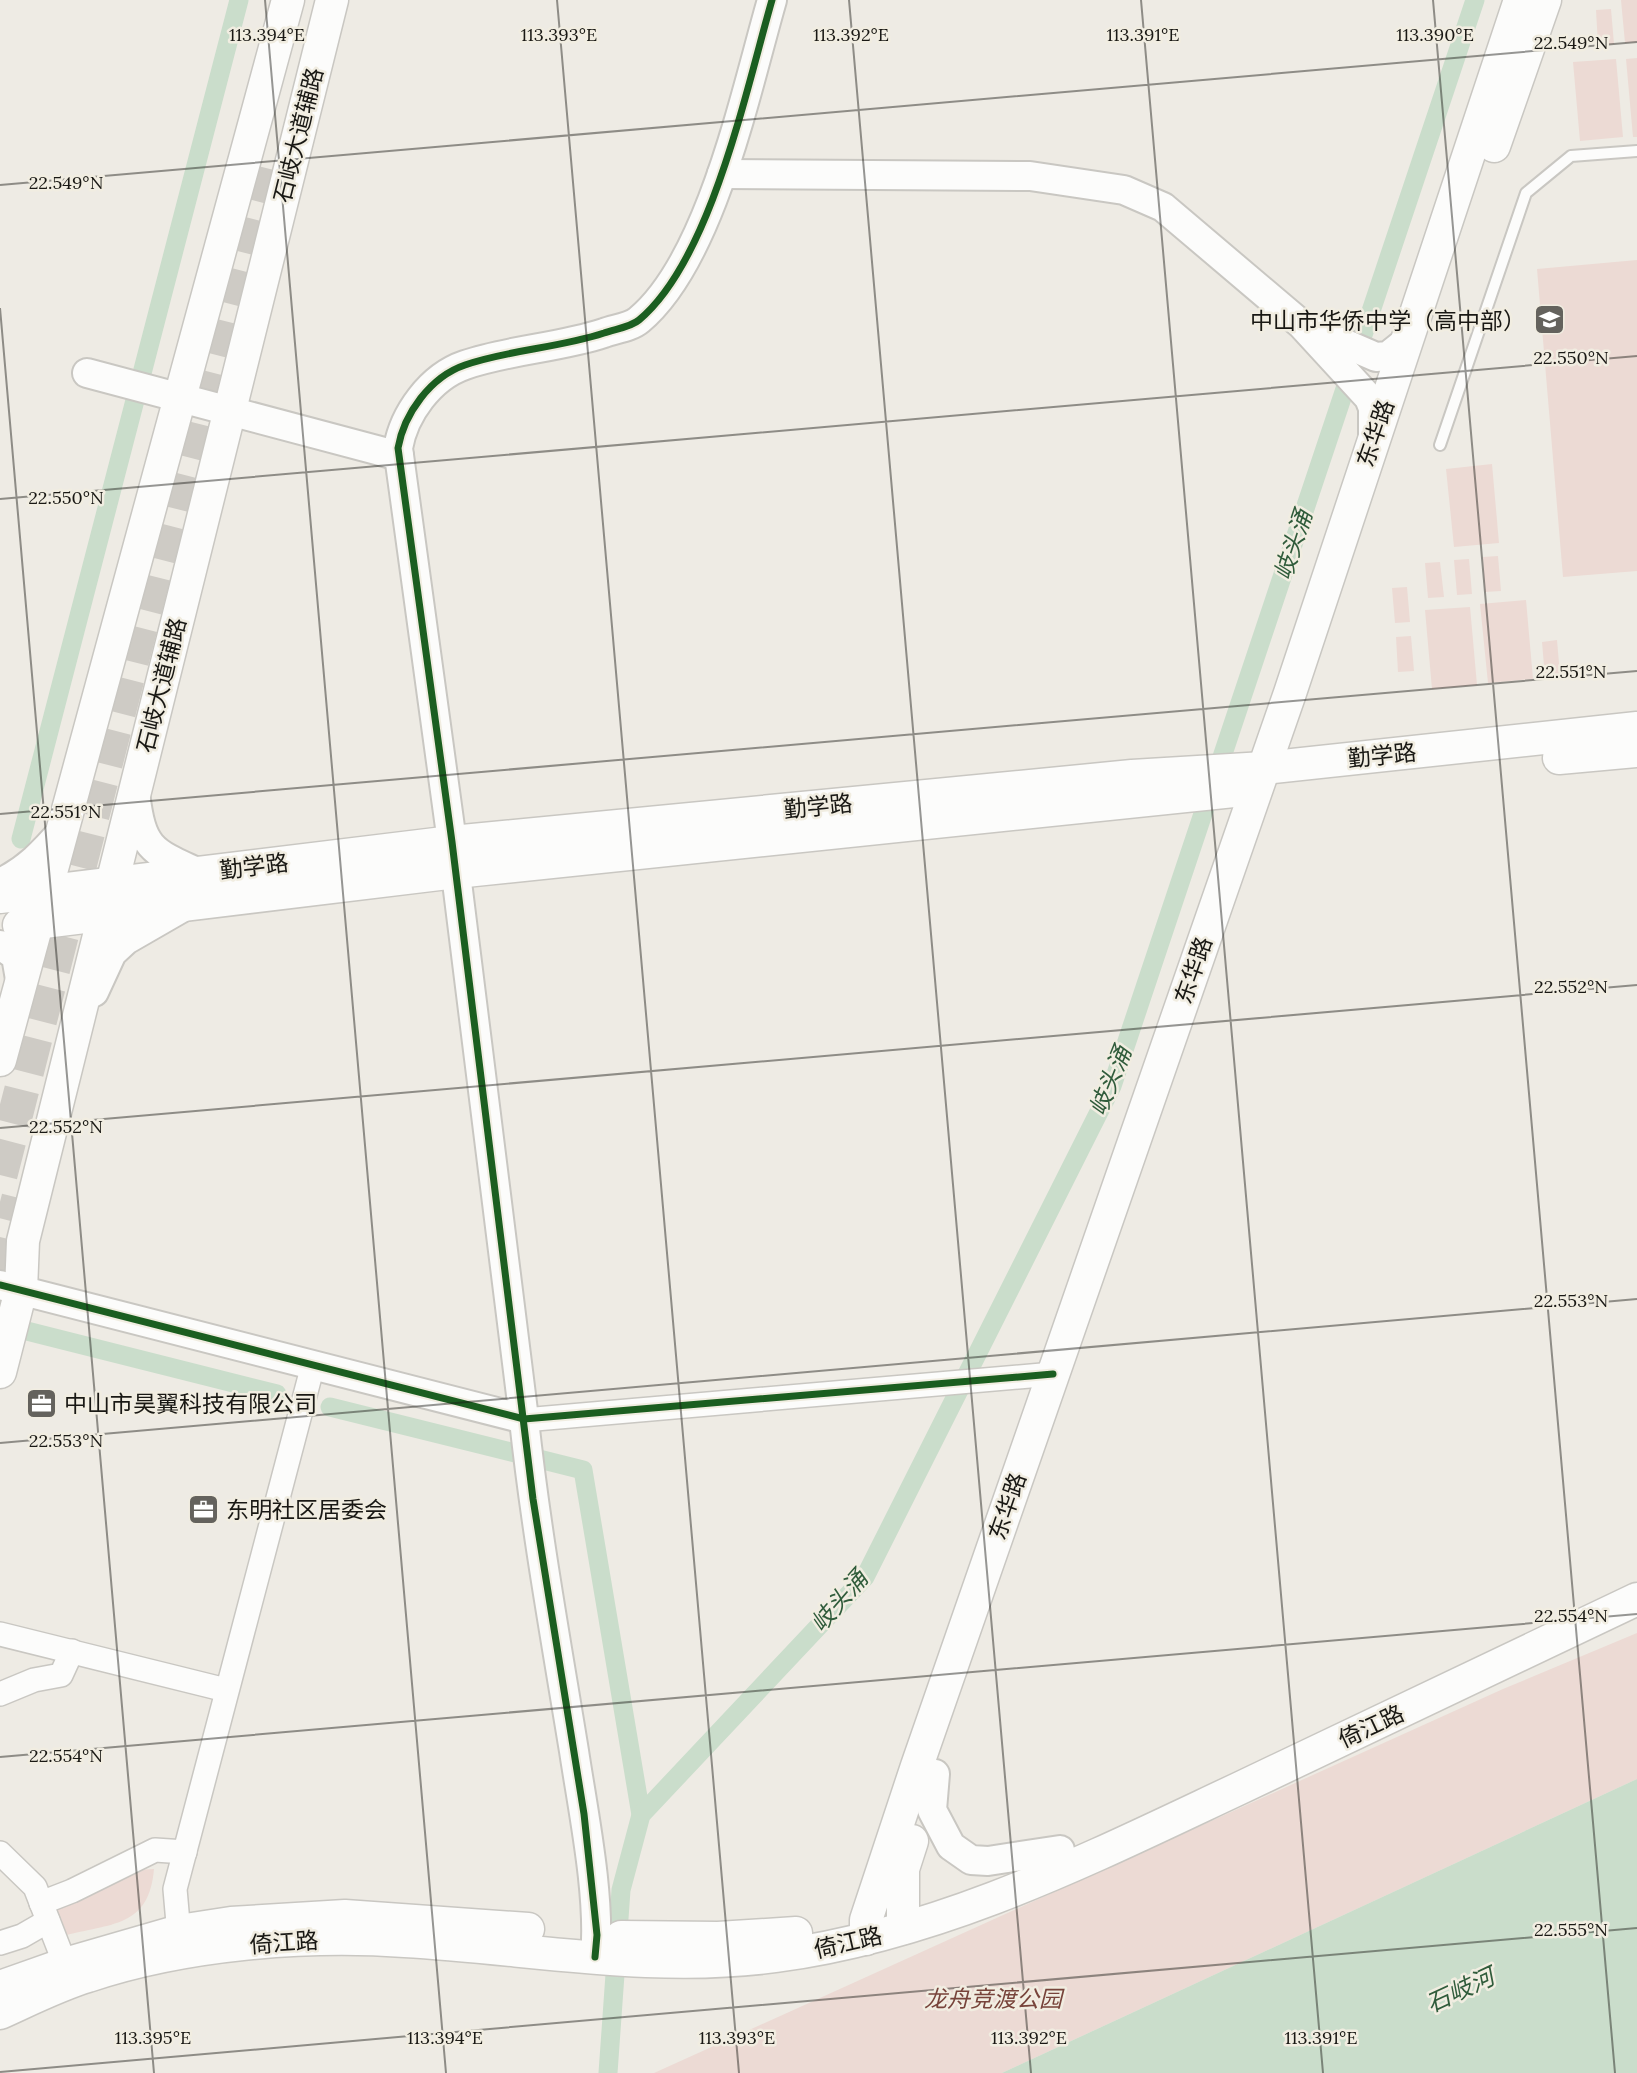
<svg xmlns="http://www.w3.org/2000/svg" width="1637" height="2073" viewBox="0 0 1637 2073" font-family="Lora,'Noto Sans SC',serif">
<rect width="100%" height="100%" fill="#eeebe4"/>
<!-- green -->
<g fill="#ecdad4">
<polygon points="1621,0 1637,0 1637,42 1625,43"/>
<polygon points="1611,9 1614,44 1598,45 1596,10"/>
<polygon points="1637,58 1637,137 1633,137 1626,59"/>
<polygon points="1616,59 1623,137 1580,141 1573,62"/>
<polygon points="1637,260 1637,571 1563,577 1537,269"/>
<polygon points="1492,464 1499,543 1454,547 1446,469"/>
<polygon points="1498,556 1501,591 1485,592 1483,557"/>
<polygon points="1469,559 1472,594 1457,595 1454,560"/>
<polygon points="1440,562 1444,597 1428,598 1425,563"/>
<polygon points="1407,587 1410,622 1395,623 1392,588"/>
<polygon points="1526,600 1533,679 1488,683 1480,604"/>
<polygon points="1470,607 1477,685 1432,689 1425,610"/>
<polygon points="1411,636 1414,671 1398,672 1396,637"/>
<polygon points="1557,640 1560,675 1545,677 1542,642"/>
<polygon points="1637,1633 1637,1779 1002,2073 654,2073 1503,1689"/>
<path d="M 154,1869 C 149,1928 111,1923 63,1936 L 54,1909 L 136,1870 Z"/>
</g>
<!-- water -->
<polygon fill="#caddcb" points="1637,1779 1637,2073 1002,2073"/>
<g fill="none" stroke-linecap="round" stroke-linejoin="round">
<!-- canal -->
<g stroke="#caddcb" stroke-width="19">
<polyline points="21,839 239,0"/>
<polyline points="3,1325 277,1394"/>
<polyline points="330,1407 583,1470 641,1815"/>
<polyline points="608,2073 621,1890 641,1815 865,1577 1112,1086 1475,0"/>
</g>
<!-- primary-tunnel -->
<g stroke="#cecbc5" stroke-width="35" stroke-dasharray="35 18" stroke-linecap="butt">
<polyline points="0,1175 258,166"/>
<polyline points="0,1273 19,1198"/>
</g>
<defs>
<polyline id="service" points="1440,445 1526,193 1571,156 1637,151"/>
<g id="minor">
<polyline points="524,1420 1053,1374"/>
<polyline points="0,1634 226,1690"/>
<polyline points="0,1694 34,1680 61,1675 72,1651"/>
<polyline points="0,1853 35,1887 65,1964"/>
<polyline points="41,1903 72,1891 155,1850 185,1852"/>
<polyline points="0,1943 22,1936 48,1921"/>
<polyline points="180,1946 175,1889 313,1365"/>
</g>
<g id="tertiary">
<polyline points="722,174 1030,176 1124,190 1163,207 1301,324 1369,398 1373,408 1373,437"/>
<polyline points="1309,328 1376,357 1388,356 1408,340"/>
<polyline points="87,373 399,456"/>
<path d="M 135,793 C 142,848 150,851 199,873"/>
<path d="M 0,883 C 27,870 44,852 63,830"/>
<polyline points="0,945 16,956 21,985"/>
<polyline points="94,992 112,953 126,940 185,906"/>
<path d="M 0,1285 L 524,1419 L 452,842 L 398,448 C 404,414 430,377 465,365 C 507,350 559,348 604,333 C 615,329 631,327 639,320 C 711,260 746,90 772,0"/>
<path d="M 524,1420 C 536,1531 556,1641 574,1751 C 583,1811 601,1897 595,1957"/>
<polyline points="935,1774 932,1810 951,1846 971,1860 988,1861 1060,1850"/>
</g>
<g id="secondary">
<polyline points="1494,146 1545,0"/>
<polyline points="1559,758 1637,751"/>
<polyline points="0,897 452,842 1132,776 1264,768 1637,728"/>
<polyline points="19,925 456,872 1253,789"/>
<polyline points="0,1060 288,0"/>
<polyline points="0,1372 21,1290 23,1241 332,0"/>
<polyline points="903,1928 903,1869 912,1841"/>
<polyline points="621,1937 718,1938 796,1933"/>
<polyline points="866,1939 866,1920 917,1766 1290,693 1520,0"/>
<polyline points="0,1987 65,1964 179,1931 231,1923 345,1916 528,1929"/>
<path d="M 0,2013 C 29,2000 58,1985 88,1976 C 184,1944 304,1934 405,1941 C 528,1948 653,1973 776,1956 C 941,1934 1089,1859 1238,1789 C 1371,1725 1504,1662 1637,1599"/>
</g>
</defs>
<!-- service casing -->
<use href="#service" stroke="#c9c7c2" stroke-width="14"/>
<!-- minor casing -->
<use href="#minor" stroke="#c9c7c2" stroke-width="26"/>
<!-- tertiary casing -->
<use href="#tertiary" stroke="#c9c7c2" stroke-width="32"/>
<!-- secondary casing -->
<use href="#secondary" stroke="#c9c7c2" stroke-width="35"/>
<!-- service -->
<use href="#service" stroke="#fcfcfb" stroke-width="10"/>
<!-- minor -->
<use href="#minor" stroke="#fcfcfb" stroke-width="23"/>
<!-- tertiary -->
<use href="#tertiary" stroke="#fcfcfb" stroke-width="28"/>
<!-- secondary -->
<use href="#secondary" stroke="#fcfcfb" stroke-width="32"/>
<defs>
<g id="cycleway">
<polyline points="0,1285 524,1419 1053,1374"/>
<path d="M 595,1957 L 597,1935 L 584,1814 L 533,1499 L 452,842 L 398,448 C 404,414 430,377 465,365 C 507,350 559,348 604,333 C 615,329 631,327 639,320 C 711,260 746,90 772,0"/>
</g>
</defs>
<!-- cycleway casing -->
<use href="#cycleway" stroke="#f1ede1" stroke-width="11"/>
<!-- cycleway -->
<use href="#cycleway" stroke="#1b5e20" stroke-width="7"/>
</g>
<!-- ticks -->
<path fill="none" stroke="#191814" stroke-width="2" stroke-opacity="0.45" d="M 265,0 L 446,2073M 557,0 L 739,2073M 849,0 L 1031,2073M 1141,0 L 1323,2073M 1433,0 L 1615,2073M 0,185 L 1637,42M 0,308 L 154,2073M 0,499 L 1637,356M 0,814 L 1637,671M 0,1128 L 1637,985M 0,1443 L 1637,1299M 0,1757 L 1637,1614M 0,2072 L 1637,1928"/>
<!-- icons -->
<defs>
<symbol id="school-square" viewBox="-11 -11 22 22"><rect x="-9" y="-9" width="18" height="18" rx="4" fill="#64625d" stroke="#f1ede1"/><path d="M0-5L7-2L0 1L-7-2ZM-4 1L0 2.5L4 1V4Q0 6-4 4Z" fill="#fff"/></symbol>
<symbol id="office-square" viewBox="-11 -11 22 22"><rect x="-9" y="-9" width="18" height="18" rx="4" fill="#64625d" stroke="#f1ede1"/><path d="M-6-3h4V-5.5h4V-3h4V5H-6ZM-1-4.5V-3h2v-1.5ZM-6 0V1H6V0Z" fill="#fff"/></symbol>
</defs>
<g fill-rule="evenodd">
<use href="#school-square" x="1532" y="302" width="35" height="35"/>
<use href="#office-square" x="24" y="1386" width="35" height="35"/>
<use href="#office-square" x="186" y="1492" width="35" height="35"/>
</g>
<g text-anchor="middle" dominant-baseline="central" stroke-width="5" stroke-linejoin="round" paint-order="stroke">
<!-- street labels -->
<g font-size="23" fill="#191814" stroke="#f1ede1">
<text transform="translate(298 135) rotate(-76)">石岐大道辅路</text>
<text transform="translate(1375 433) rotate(-71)">东华路</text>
<text transform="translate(161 685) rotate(-76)">石岐大道辅路</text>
<text transform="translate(1382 755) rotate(-6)">勤学路</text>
<text transform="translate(818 806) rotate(-6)">勤学路</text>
<text transform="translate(254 866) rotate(-7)">勤学路</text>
<text transform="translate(1193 970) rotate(-71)">东华路</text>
<text transform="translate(1007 1506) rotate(-71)">东华路</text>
<text transform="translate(1371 1726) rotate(-25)">倚江路</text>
<text transform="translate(284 1942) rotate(-4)">倚江路</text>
<text transform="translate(848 1942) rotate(-13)">倚江路</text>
</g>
<!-- poi labels -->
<g font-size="23" fill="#191814" stroke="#f1ede1" text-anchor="start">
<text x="1526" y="320" text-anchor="end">中山市华侨中学（高中部）</text>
<text x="64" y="1403">中山市昊翼科技有限公司</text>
<text x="226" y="1509">东明社区居委会</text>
</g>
<!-- park labels -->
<g font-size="23" font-style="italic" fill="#78443b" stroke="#f1ede1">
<text x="993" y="1998">龙舟竞渡公园</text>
</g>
<!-- water labels -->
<g font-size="24" font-style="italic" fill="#305c3b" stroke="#f1ede1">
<text transform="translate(1293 545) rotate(-72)">岐头涌</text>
<text transform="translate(1110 1081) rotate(-68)">岐头涌</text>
<text transform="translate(839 1601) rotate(-49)">岐头涌</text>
<text transform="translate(1460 1990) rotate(-25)">石岐河</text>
</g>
</g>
<g font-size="18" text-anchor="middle" fill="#191814" stroke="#f1ede1" stroke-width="5" stroke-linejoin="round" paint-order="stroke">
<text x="267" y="41">113.394°E</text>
<text x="559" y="41">113.393°E</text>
<text x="851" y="41">113.392°E</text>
<text x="1143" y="41">113.391°E</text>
<text x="1435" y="41">113.390°E</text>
<text x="1571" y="49">22.549°N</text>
<text x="66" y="189">22.549°N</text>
<text x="1571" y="364">22.550°N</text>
<text x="66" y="504">22.550°N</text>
<text x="1571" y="678">22.551°N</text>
<text x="66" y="818">22.551°N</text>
<text x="1571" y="993">22.552°N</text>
<text x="66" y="1133">22.552°N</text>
<text x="1571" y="1307">22.553°N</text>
<text x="66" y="1447">22.553°N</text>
<text x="1571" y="1622">22.554°N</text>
<text x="66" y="1762">22.554°N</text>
<text x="1571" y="1936">22.555°N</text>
<text x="153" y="2044">113.395°E</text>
<text x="445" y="2044">113.394°E</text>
<text x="737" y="2044">113.393°E</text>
<text x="1029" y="2044">113.392°E</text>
<text x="1321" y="2044">113.391°E</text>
</g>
</svg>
